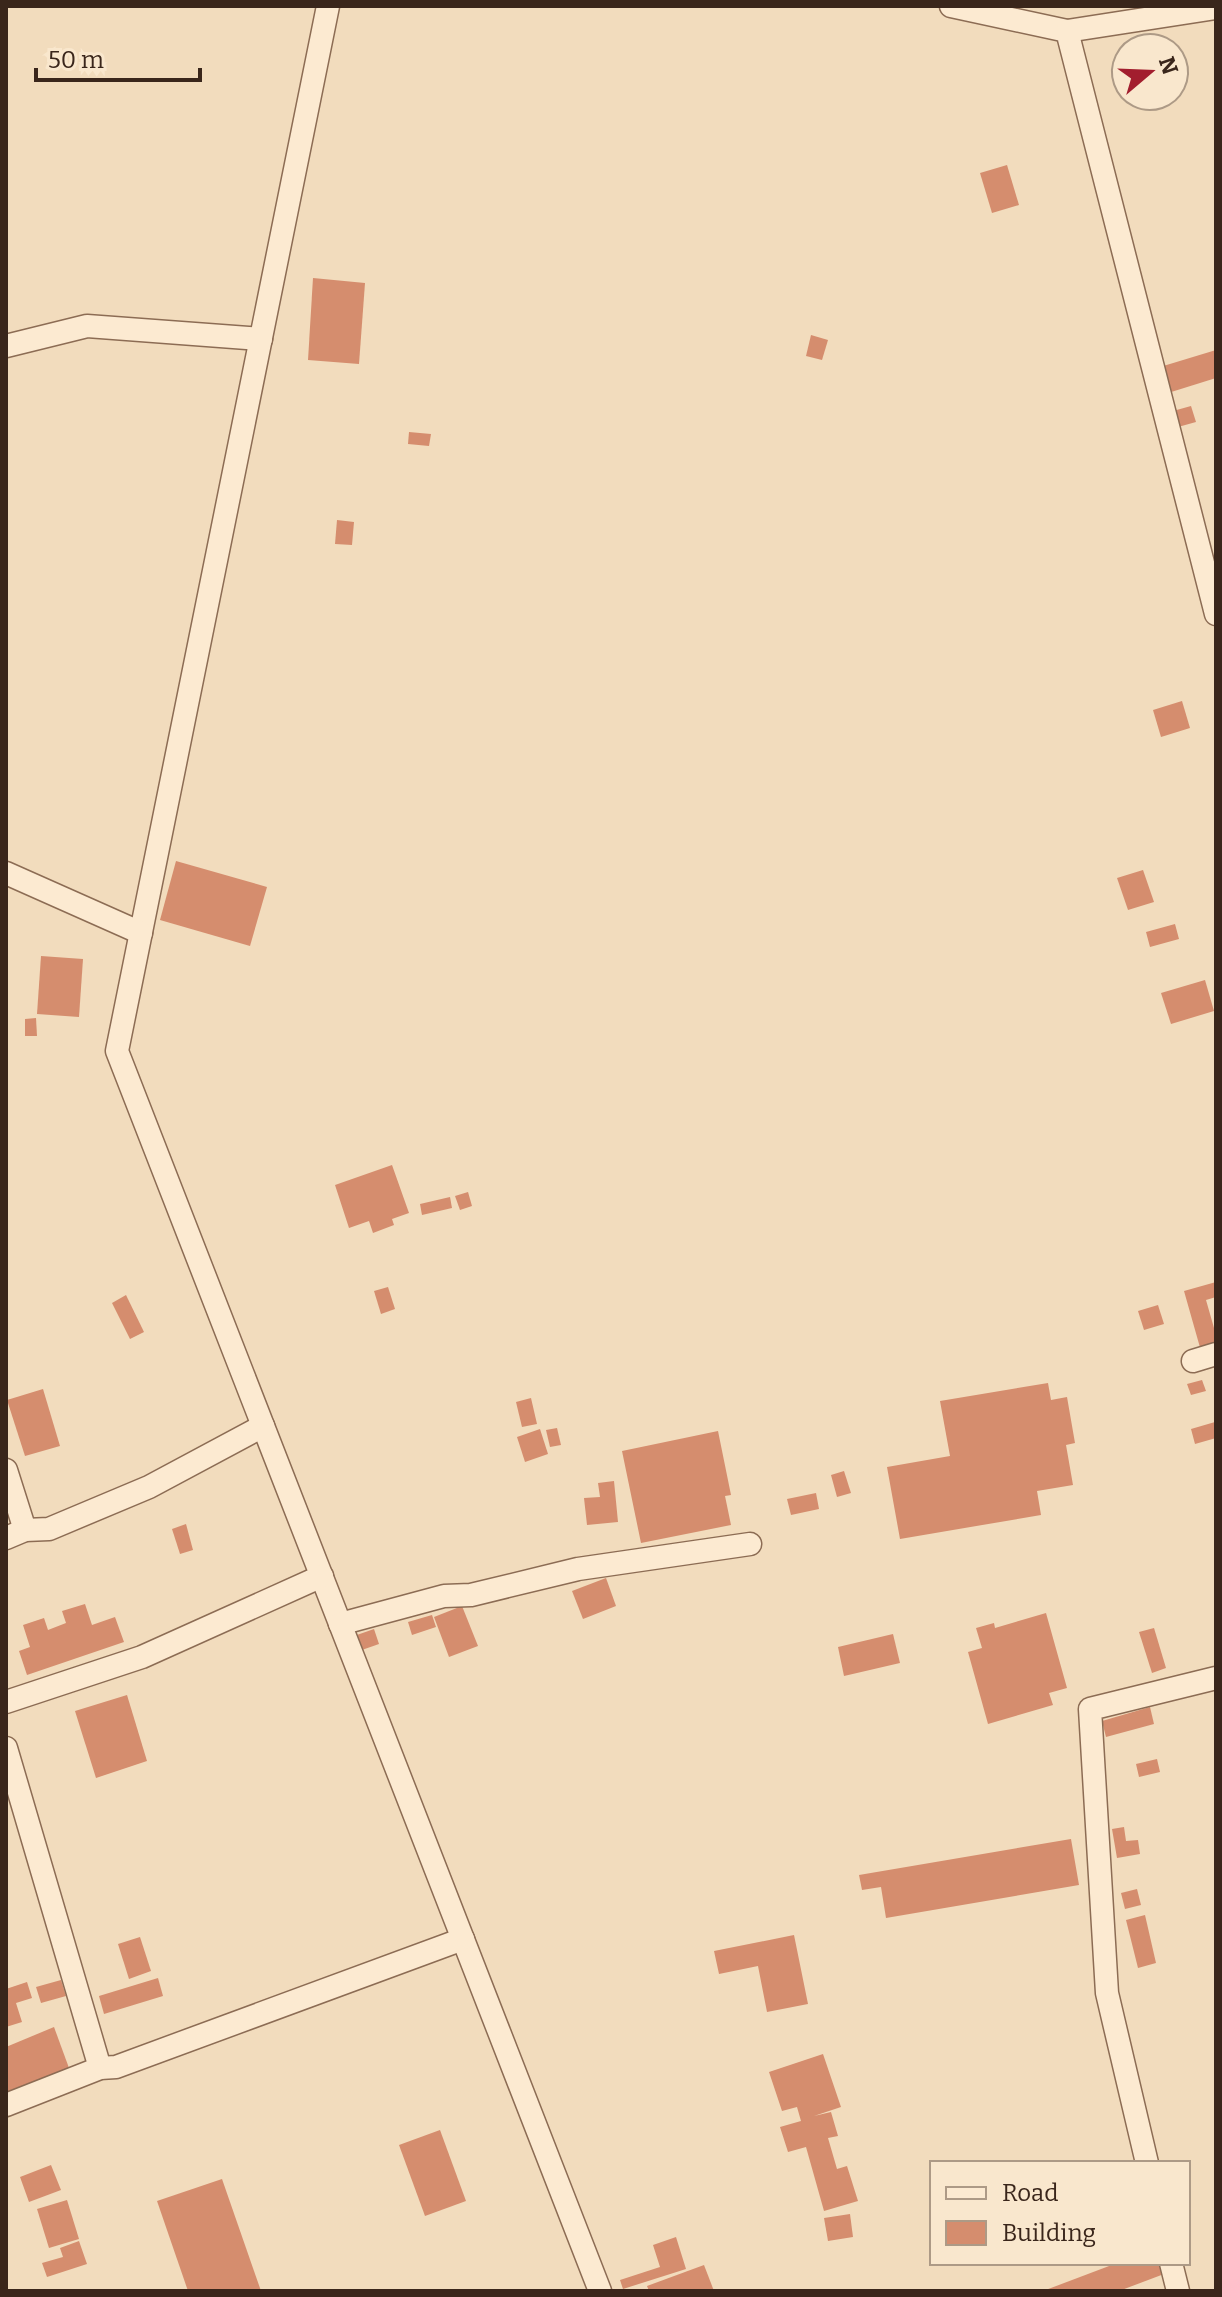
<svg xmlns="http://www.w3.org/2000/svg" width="1222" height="2297" viewBox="0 0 1222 2297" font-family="Bitter,serif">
<rect width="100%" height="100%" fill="#f2dcbd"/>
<!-- building -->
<g fill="#d58d6e">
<polygon points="1007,165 1019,205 992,213 980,173"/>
<polygon points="313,278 365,283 359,364 308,360"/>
<polygon points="811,335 828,340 822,360 806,356"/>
<polygon points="1216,350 1216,378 1168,393 1160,367"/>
<polygon points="1191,406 1196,422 1178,427 1173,411"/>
<polygon points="409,432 431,434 429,446 408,444"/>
<polygon points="337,520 354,522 352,545 335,544"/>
<polygon points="1182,701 1190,728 1161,737 1153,710"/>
<polygon points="176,861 267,887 250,946 160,920"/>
<polygon points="1143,870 1154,902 1128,910 1117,878"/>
<polygon points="1175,924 1179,939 1150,947 1146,932"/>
<polygon points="41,956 83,959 79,1017 37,1014"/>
<polygon points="1205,980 1214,1011 1171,1024 1161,993"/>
<polygon points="36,1018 37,1036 25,1036 25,1019"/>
<polygon points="392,1165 409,1213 392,1219 394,1225 373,1233 369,1221 349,1228 335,1185"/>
<polygon points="468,1192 472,1206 460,1210 455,1196"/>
<polygon points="450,1197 452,1208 422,1215 420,1204"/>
<polygon points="1216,1282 1216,1297 1206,1300 1216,1335 1216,1346 1201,1351 1184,1291"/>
<polygon points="388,1287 395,1309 381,1314 374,1291"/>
<polygon points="126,1295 144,1332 130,1339 112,1303"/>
<polygon points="1158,1305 1164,1324 1144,1330 1138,1311"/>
<polygon points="1202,1380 1206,1391 1191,1395 1187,1384"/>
<polygon points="1048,1383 1051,1400 1067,1397 1075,1443 1066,1445 1073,1485 1037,1491 1041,1515 900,1539 887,1467 950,1456 940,1401"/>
<polygon points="43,1389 60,1446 25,1456 7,1400"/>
<polygon points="531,1398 537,1424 522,1427 516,1402"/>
<polygon points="1215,1422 1216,1438 1195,1444 1191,1429"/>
<polygon points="557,1428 561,1445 550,1447 546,1430"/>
<polygon points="540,1429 548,1454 525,1462 517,1437"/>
<polygon points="718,1431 731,1495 725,1496 731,1525 641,1543 622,1451"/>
<polygon points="844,1471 851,1493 837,1497 831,1475"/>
<polygon points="614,1481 618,1522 587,1525 584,1498 600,1497 598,1483"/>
<polygon points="816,1493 819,1509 791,1515 787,1499"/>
<polygon points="186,1524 193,1550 180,1554 172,1529"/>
<polygon points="606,1578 616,1606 583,1619 572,1591"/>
<polygon points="85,1604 92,1625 115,1617 124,1642 27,1675 19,1651 30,1647 23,1625 44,1618 48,1630 66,1623 62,1611"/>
<polygon points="462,1606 478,1646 449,1657 434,1617"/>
<polygon points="1046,1613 1067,1688 1049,1693 1053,1705 988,1724 968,1652 982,1648 976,1628 994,1623 995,1628"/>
<polygon points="432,1615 436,1627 412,1635 408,1622"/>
<polygon points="1154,1628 1166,1668 1152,1673 1139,1632"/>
<polygon points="374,1629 379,1644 359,1651 354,1636"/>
<polygon points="893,1634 900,1663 844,1676 838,1647"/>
<polygon points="127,1695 147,1761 96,1778 75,1711"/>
<polygon points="1150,1707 1154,1724 1106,1737 1102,1721"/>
<polygon points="1157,1759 1160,1772 1139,1777 1136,1764"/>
<polygon points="1124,1827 1126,1841 1138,1840 1140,1854 1117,1858 1112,1829"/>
<polygon points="1071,1839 1079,1885 886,1918 881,1887 862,1890 859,1875"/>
<polygon points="1137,1889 1141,1905 1125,1909 1121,1893"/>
<polygon points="1145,1915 1156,1963 1138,1968 1126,1920"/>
<polygon points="794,1935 808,2004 767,2012 758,1966 719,1974 714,1951"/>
<polygon points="140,1937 151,1971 129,1979 118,1944"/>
<polygon points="158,1978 163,1996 104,2014 99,1996"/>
<polygon points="61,1980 66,1996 41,2003 36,1987"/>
<polygon points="27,1982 32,1998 16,2003 22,2022 6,2027 6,1989"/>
<polygon points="54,2027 69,2068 6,2092 6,2047"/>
<polygon points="823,2054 841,2107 814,2116 831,2112 838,2136 828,2138 837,2169 847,2166 858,2201 824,2211 806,2147 788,2152 780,2127 801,2121 797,2107 782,2111 769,2072"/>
<polygon points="440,2130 466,2201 425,2216 399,2145"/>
<polygon points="51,2165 61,2190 29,2202 20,2177"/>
<polygon points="222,2179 261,2291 188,2291 157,2201"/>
<polygon points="67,2200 79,2239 49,2248 37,2209"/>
<polygon points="850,2214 853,2237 828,2241 824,2218"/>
<polygon points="676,2237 686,2269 623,2289 620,2280 660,2267 653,2245"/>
<polygon points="79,2241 87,2264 47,2277 42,2263 63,2257 60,2248"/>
<polygon points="1117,2263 1169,2263 1172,2271 1119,2291 1043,2291"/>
<polygon points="704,2265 714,2291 649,2291 647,2286"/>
</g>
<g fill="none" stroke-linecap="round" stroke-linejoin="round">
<defs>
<g id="street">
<polyline points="328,6 117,1051 600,2291"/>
<polyline points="951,6 1067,31 1216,614"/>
<polyline points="1067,31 1216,8"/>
<polyline points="6,346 87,326 261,339"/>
<polyline points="6,873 141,933"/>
<polyline points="1193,1361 1216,1354"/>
<polyline points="6,1470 25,1530"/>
<polyline points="6,1538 25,1530 49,1529 149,1487 263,1426"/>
<polyline points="340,1624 444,1596 471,1595 578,1569 750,1544"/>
<polyline points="6,1702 142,1657 322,1576"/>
<polyline points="6,1748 100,2068"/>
<polyline points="6,2105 100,2068 116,2067 463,1939"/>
<polyline points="1147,2163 1107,1993 1090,1709 1216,1678"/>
<polyline points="1171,2263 1178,2291"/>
</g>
</defs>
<!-- street casing -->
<use href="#street" stroke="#8c6c54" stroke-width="25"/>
<!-- street -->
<use href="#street" stroke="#fcead1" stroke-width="22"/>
</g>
<!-- border -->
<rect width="1222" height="2297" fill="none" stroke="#3a261b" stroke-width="16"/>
<!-- legend -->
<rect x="930" y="2161" width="260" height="104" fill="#f9e7cd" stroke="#ad9a86" stroke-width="2"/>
<rect x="946" y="2187" width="40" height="12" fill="#fcead1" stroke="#ad9a86" stroke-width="2"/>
<text x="1002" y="2201" font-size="24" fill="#3a261b">Road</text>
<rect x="946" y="2221" width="40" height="24" fill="#d58d6e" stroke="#ad9a86" stroke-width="2"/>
<text x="1002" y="2241" font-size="24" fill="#3a261b">Building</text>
<!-- north arrow -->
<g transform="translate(1150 72) rotate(71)"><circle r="38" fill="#f9e7cd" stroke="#ad9a86" stroke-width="2"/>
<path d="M0-6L14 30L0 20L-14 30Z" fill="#a21e2e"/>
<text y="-12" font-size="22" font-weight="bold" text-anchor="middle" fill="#3a261b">N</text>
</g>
<!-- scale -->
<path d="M36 68v12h164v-12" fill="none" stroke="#3a261b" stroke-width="4"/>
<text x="48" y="68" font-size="24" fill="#3a261b" stroke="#f9e7cd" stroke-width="6" paint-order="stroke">50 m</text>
</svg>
